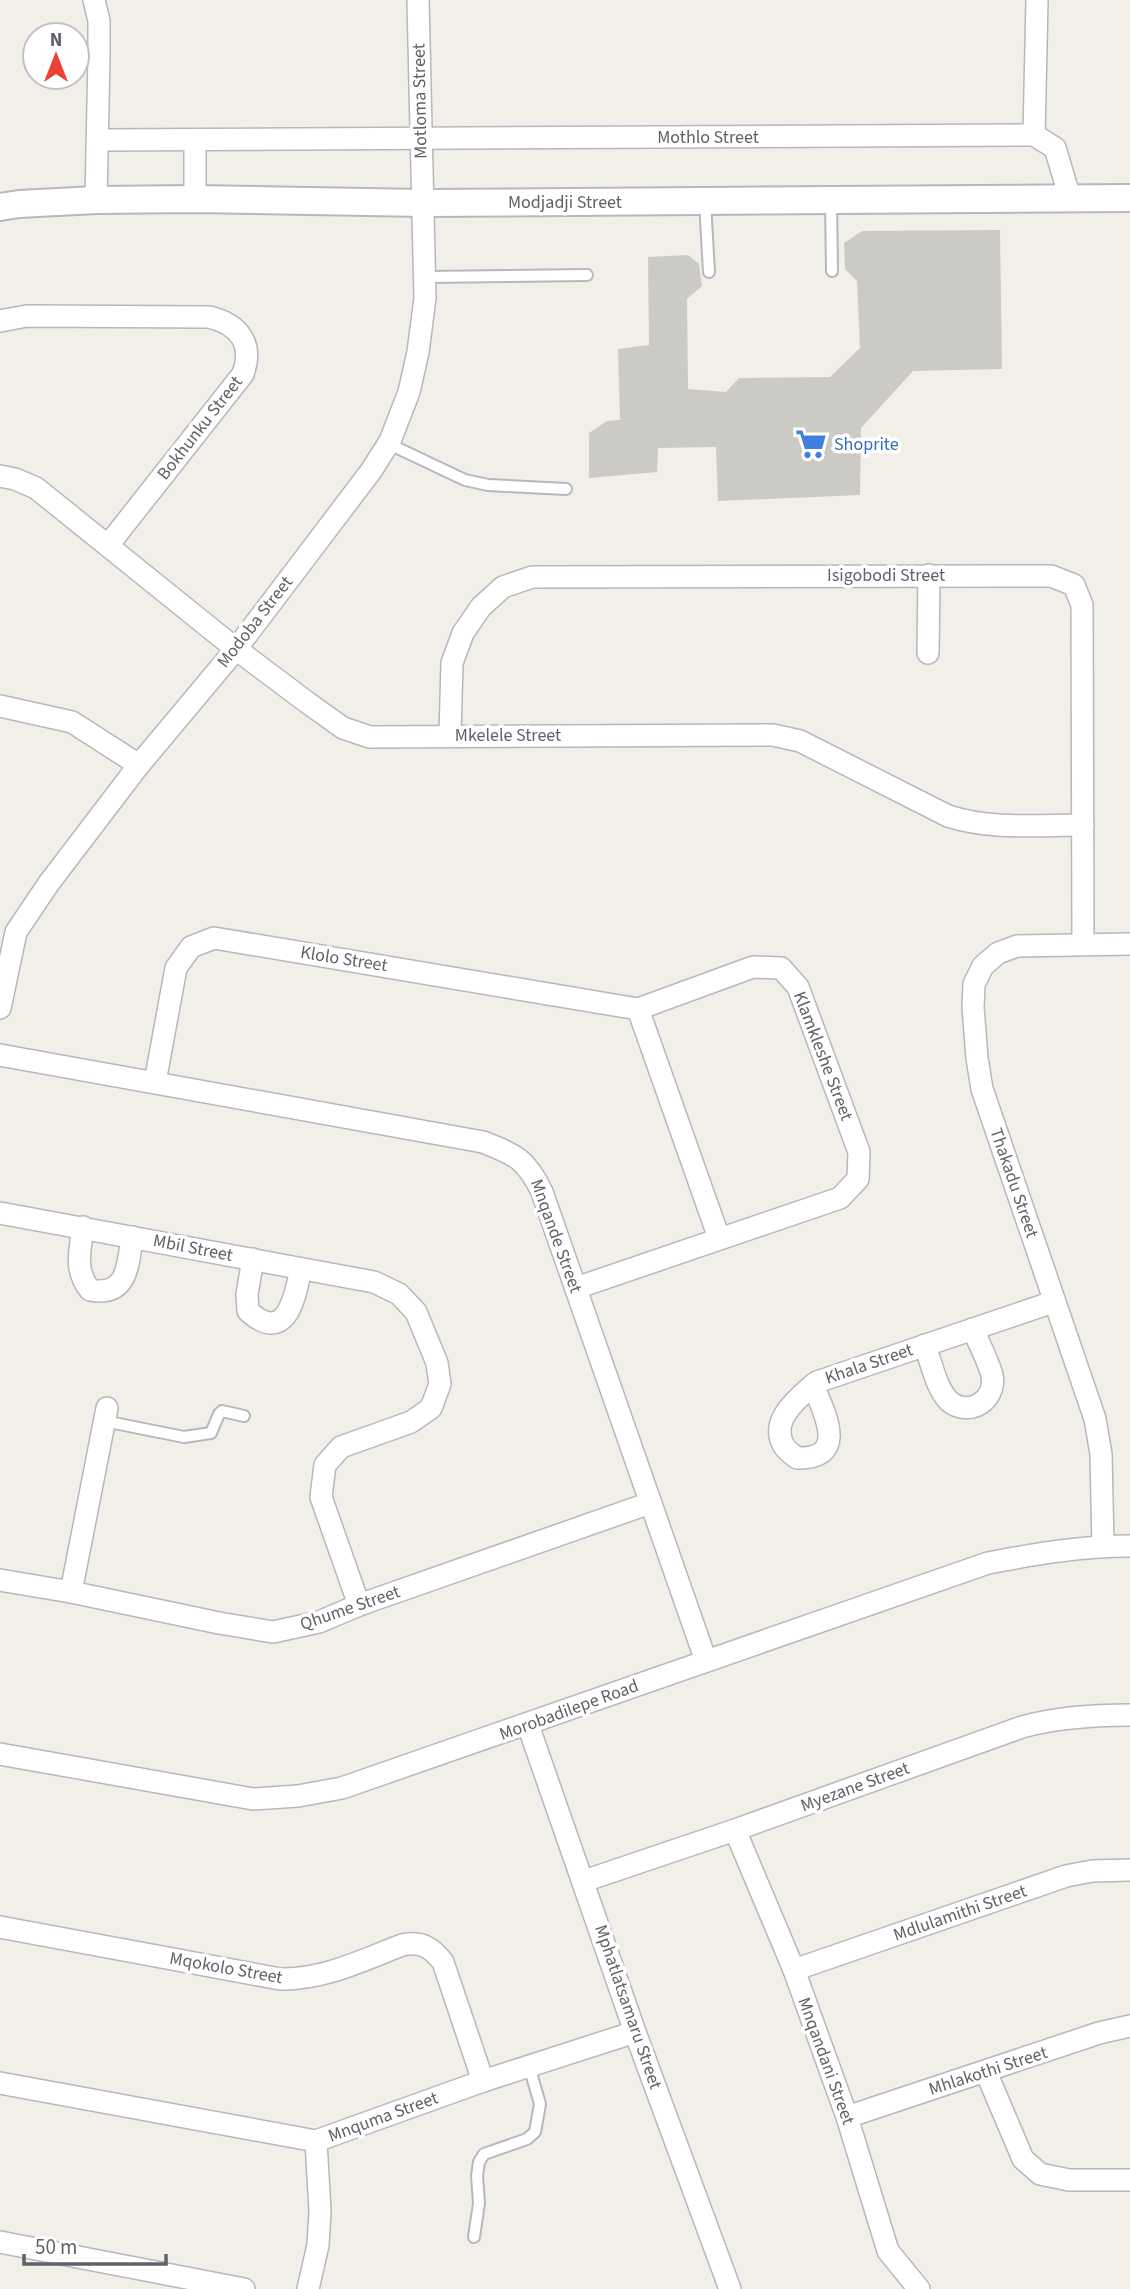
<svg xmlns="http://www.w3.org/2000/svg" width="1130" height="2289" viewBox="0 0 1130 2289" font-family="'Source Sans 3',sans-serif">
<rect width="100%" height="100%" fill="#f1efe8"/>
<!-- building -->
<polygon fill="#cccac5" points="1000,230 1002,369 913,371 861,428 860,495 718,501 716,447 658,448 657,472 589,478 589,433 607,421 620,420 618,349 649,345 648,257 688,255 699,264 702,286 687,299 688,389 726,392 739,378 830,377 860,348 857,281 845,269 844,243 862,231"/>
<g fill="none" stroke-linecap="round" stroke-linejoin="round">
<defs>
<g id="service">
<polyline points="705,202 709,272"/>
<polyline points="831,202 832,271"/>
<polyline points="425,277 587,275"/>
<polyline points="389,444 465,480 488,485 566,489"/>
<polyline points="104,1421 184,1437 211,1433 219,1414 222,1411 244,1416"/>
<polyline points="474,2237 479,2203 477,2176 479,2162 484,2154 527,2139 535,2132 540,2104 529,2066"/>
</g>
<g id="minor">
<polyline points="94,0 99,21 99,55 96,200"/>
<polyline points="1034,135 1037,0"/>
<polyline points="98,140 1034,135 1055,148 1070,198"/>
<polyline points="195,140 195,199"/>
<path d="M 0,321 L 27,316 L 209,317 C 239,324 254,344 243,374 L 109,544"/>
<path d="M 0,476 L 15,479 L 36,488 L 236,649 L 308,703 L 343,728 L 370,737 L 773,735 L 800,741 L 948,816 C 991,830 1038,825 1083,825"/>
<polyline points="928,653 929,575"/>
<polyline points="0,706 72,722 139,765"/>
<polyline points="450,735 452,663 463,633 481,607 503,587 532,577 1051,576 1074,585 1082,605 1083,944"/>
<polyline points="0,1008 16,932 49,883 139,765 236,649 371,471 390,441 409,392 418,352 425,298 418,0"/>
<polyline points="638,1009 719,1238"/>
<path d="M 0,1055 L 483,1142 C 516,1155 526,1159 542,1192 L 706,1661"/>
<polyline points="155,1082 176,968 191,947 214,938 638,1009 753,967 781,968 798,987 859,1152 858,1179 840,1198 576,1288"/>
<polyline points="0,1213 374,1282 399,1294 416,1312 437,1363 440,1384 431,1408 411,1422 341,1447 325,1465 321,1497 359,1605"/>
<path d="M 83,1227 C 80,1251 74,1270 90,1290 C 128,1297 128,1265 132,1237"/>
<path d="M 253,1259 L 247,1294 L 248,1311 C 287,1346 295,1296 301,1269"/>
<path d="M 925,1345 C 931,1362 936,1388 949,1401 C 969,1418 997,1400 992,1375 C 988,1360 979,1344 973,1329"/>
<path d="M 813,1385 C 825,1414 849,1459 797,1458 C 793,1455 786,1450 784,1446 C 769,1421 797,1399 813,1385 L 817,1382 L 1053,1302"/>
<polyline points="1103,1546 1101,1454 1095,1419 982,1089 977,1058 973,1007 974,984 983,966 998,953 1017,946 1130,944"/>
<polyline points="0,1580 71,1592 219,1623 273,1632 319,1622 359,1605 650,1503"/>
<polyline points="71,1592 107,1408"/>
<polyline points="528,1725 635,2032 730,2289"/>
<path d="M 0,1754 L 253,1799 L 298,1796 L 342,1788 L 988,1563 C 1035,1554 1082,1546 1130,1546"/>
<polyline points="735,1830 794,1970 847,2117 888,2251 919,2289"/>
<path d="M 584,1881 L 735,1830 L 1022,1727 C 1058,1717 1093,1715 1130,1715"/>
<path d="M 0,1927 L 280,1979 C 323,1980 363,1960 402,1945 C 421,1941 431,1947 443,1962 L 483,2081"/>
<polyline points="794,1970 1066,1876 1092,1871 1130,1870"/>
<polyline points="986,2072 1023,2159 1040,2174 1069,2180 1130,2180"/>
<polyline points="0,2083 316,2141 483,2081 635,2032"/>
<polyline points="847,2117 1099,2033 1130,2026"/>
<polyline points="0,2242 244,2289"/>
<polyline points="308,2289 318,2245 320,2211 316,2141"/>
</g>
<polyline id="tertiary" points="0,207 19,204 96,200 195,199 423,203 1130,198"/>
</defs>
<!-- service casing -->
<use href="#service" stroke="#b5b8bc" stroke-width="14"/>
<!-- minor casing -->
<use href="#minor" stroke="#b5b8bc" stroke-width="24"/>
<!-- tertiary casing -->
<use href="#tertiary" stroke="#b5b8bc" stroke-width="30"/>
<!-- service -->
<use href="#service" stroke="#fff" stroke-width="10"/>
<!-- minor -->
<use href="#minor" stroke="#fff" stroke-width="21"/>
<!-- tertiary -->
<use href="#tertiary" stroke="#fff" stroke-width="26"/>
</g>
<!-- icons -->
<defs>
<symbol id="supermarket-bare" viewBox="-9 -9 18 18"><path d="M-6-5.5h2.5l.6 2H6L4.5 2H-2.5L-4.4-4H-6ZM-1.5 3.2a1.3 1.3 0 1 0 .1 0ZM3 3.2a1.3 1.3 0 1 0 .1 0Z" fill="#3f7fe0" stroke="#fff" stroke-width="2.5" paint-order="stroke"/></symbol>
</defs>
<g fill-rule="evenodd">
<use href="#supermarket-bare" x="789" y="422" width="44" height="44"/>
</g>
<g text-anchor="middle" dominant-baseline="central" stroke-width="7" stroke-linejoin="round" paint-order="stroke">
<!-- street labels -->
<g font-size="18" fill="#5f6368" stroke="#fff">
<text transform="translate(420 101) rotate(-91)">Motloma Street</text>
<text x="708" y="137">Mothlo Street</text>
<text x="565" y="202">Modjadji Street</text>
<text transform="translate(200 428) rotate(-52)">Bokhunku Street</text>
<text x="886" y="575">Isigobodi Street</text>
<text transform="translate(255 622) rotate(-52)">Modoba Street</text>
<text x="508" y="735">Mkelele Street</text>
<text transform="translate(344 959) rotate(9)">Klolo Street</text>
<text transform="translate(823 1056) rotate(69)">Klamkleshe Street</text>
<text transform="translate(1014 1183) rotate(71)">Thakadu Street</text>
<text transform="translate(556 1236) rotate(70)">Mnqande Street</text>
<text transform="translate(193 1248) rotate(11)">Mbil Street</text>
<text transform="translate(869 1364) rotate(-19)">Khala Street</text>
<text transform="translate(350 1608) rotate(-19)">Qhume Street</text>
<text transform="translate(569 1710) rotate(-20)">Morobadilepe Road</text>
<text transform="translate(855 1787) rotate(-20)">Myezane Street</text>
<text transform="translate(960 1913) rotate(-19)">Mdlulamithi Street</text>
<text transform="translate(226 1968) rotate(10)">Mqokolo Street</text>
<text transform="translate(628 2007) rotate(71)">Mphatlatsamaru Street</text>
<text transform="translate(826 2061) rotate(70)">Mnqandani Street</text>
<text transform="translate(988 2071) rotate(-18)">Mhlakothi Street</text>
<text transform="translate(383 2117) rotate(-20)">Mnquma Street</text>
</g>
<!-- shop labels -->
<g font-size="18" fill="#366cbe" stroke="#fff" text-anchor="start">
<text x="834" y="444">Shoprite</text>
</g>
</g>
<!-- north arrow -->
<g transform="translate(56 56)"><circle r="33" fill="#ffffff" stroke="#bfc1c3" stroke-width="2"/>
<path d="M0-5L12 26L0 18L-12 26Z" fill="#ea4335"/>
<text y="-10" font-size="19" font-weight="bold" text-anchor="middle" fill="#5f6368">N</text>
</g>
<!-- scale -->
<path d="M24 2254v10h142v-10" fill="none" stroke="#5f6368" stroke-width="3.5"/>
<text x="35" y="2254" font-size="21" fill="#5f6368" stroke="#ffffff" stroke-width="5" paint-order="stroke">50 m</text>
</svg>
